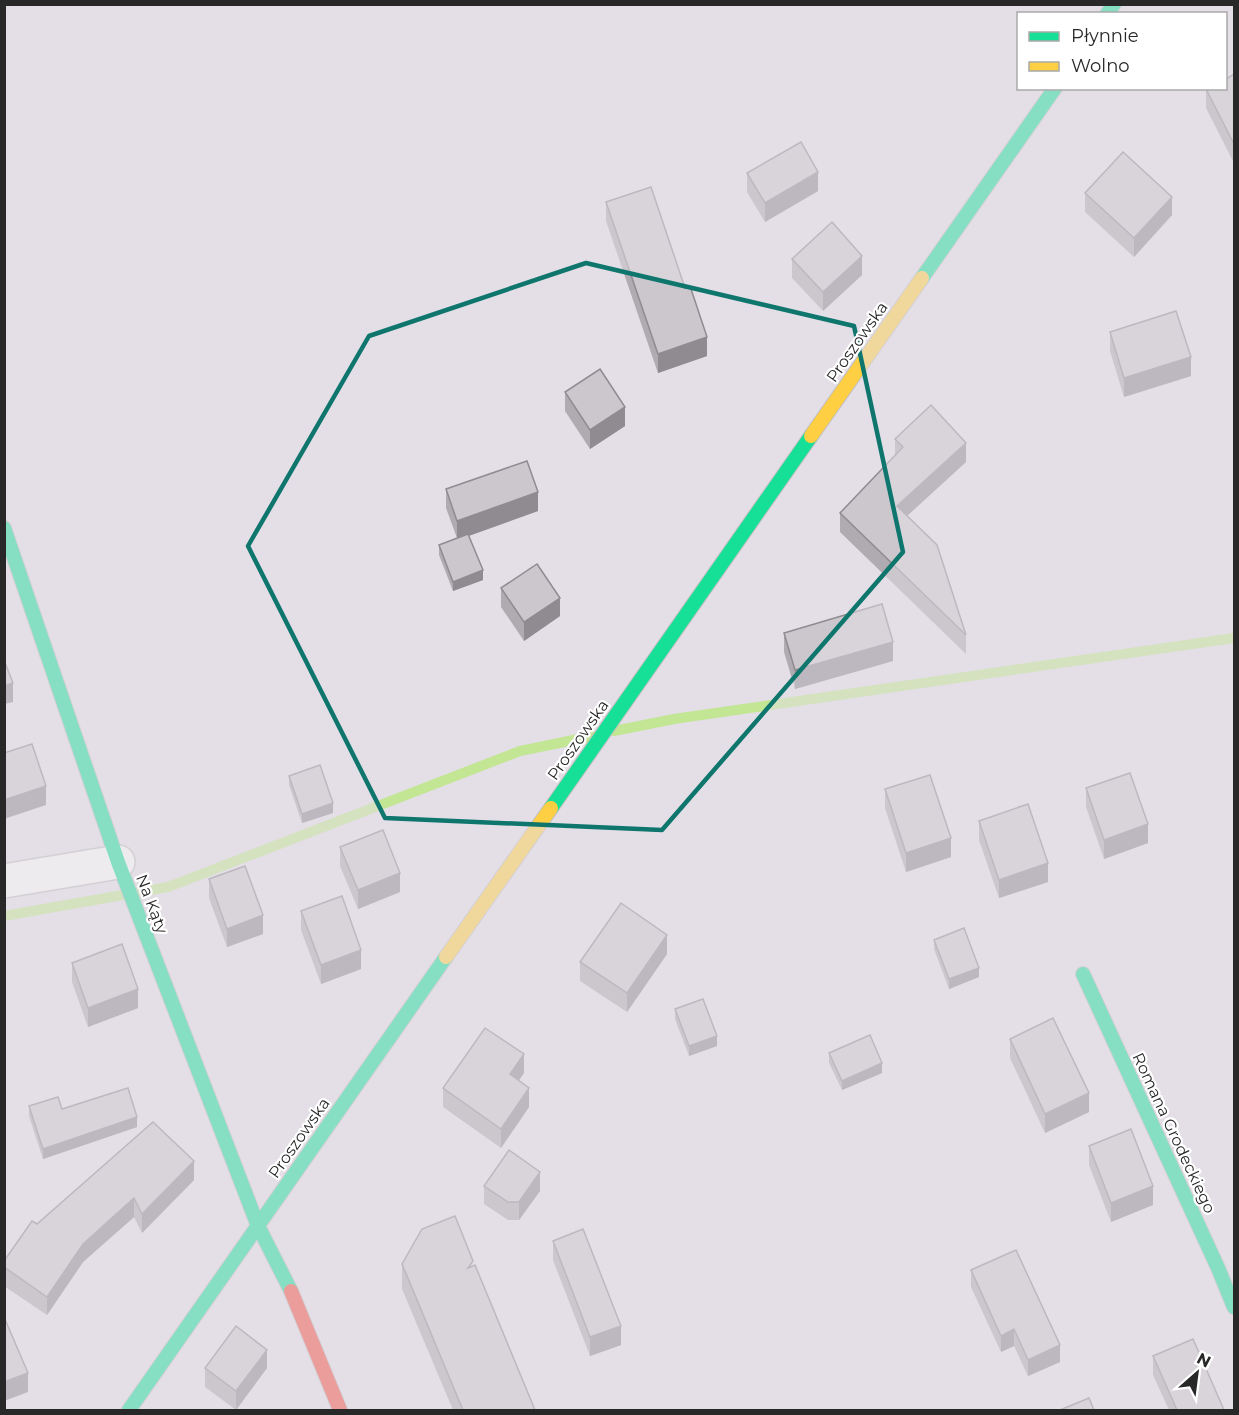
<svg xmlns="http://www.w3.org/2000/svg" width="1239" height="1415" viewBox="0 0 1239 1415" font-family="Montserrat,sans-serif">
<rect width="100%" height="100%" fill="#e4dee6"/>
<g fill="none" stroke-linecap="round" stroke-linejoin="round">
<!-- stream -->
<g stroke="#c2e693" stroke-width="10">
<polyline points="614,731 674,719 1234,638"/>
<polyline points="4,916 168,887 520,751 593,736"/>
</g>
<defs>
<polyline id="street" points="4,881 118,862"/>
<g id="fast">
<polyline points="1107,14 1114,4"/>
<polyline points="922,278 1055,88"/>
<polyline points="4,528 118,862 258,1226 291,1291"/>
<polyline points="551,808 811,436"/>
<polyline points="1083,974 1218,1268 1234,1307"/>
<polyline points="129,1410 446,957"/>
</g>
<g id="slow">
<polyline points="811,436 922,278"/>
<polyline points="446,957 551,808"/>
</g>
<polyline id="jam" points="291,1291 340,1410"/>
</defs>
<!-- street casing -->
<use href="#street" stroke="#bfbfc0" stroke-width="36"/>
<!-- fast casing -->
<use href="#fast" stroke="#bfbfc0" stroke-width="16"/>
<!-- slow casing -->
<use href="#slow" stroke="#bfbfc0" stroke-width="16"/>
<!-- jam casing -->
<use href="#jam" stroke="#bfbfc0" stroke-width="16"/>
<!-- street -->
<use href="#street" stroke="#fbfafb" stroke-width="33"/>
<!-- fast -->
<use href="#fast" stroke="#16e098" stroke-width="14"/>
<!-- slow -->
<use href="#slow" stroke="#ffcf43" stroke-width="14"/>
<!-- jam -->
<use href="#jam" stroke="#f24e42" stroke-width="14"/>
</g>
<!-- wall -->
<g fill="#afabb0">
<polygon points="1234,74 1234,163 1206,108 1206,89"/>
<polygon points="747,173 818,191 765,222 747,192"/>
<polygon points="1085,193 1172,215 1134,257 1085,212"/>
<polygon points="606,202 707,356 658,373 606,221"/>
<polygon points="792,259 862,275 823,311 792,278"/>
<polygon points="1110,332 1191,376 1124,397 1110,351"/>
<polygon points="565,392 625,426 590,449 565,411"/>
<polygon points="895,439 966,462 907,516 966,635 966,654 840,532 840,513 895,456"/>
<polygon points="446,489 538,511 469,536 483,580 453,591 439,555 439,545 457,538 446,508"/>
<polygon points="501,588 560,616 524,641 501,607"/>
<polygon points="784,633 893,661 795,689 784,652"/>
<polygon points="289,776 333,813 302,823 289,785"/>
<polygon points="1086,788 1148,843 1104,859 1086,807"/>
<polygon points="885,789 951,857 906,872 885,808"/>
<polygon points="979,821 1048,882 999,898 979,840"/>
<polygon points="340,847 400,892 358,909 340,866"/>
<polygon points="209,879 263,934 227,947 209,898"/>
<polygon points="301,911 361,969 321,984 301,930"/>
<polygon points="934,940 979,977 949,989 934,949"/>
<polygon points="667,954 627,1012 580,981 580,962"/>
<polygon points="72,963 138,1008 88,1027 72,982"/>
<polygon points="675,1009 717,1046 689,1056 675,1019"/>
<polygon points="1010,1039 1089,1112 1045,1133 1010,1058"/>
<polygon points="829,1053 882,1073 842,1090 829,1063"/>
<polygon points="524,1073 519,1080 529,1107 501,1148 443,1107 443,1088"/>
<polygon points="29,1106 62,1109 137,1127 43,1159 29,1116"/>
<polygon points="1089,1146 1153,1205 1111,1222 1089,1165"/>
<polygon points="194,1180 142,1233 134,1217 83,1262 47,1315 4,1286 4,1261 37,1224"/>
<polygon points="484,1186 540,1191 519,1220 508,1220 484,1204"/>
<polygon points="553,1241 621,1345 590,1356 553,1260"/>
<polygon points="402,1264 473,1266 535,1410 453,1410 402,1289"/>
<polygon points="971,1270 1060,1362 1028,1376 1014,1346 1001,1352 971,1287"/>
<polygon points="1153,1356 1224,1410 1169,1410 1153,1375"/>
<polygon points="205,1368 267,1368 236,1410 205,1387"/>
</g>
<!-- shaded-wall -->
<g fill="#8f8b90">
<polygon points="818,172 818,191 765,222 765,203"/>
<polygon points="1172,197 1172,215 1134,257 1134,238"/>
<polygon points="862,256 862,275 823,311 823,292"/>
<polygon points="707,337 707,356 658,373 658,354"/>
<polygon points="1191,357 1191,376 1124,397 1124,378"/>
<polygon points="625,407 625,426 590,449 590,430"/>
<polygon points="966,443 966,462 897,525 897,506"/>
<polygon points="538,492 538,511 457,540 457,521"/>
<polygon points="483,570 483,580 453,591 453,582"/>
<polygon points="560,598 560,616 524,641 524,622"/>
<polygon points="893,642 893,661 795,689 795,670"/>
<polygon points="13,683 13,702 4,704 4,686"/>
<polygon points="46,786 46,805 4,819 4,800"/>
<polygon points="333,803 333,813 302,823 302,814"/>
<polygon points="1148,824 1148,843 1104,859 1104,840"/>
<polygon points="951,838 951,857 906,872 906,853"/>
<polygon points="1048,863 1048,882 999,898 999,880"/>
<polygon points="400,873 400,892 358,909 358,890"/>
<polygon points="263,915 263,934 227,947 227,929"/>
<polygon points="667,935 667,954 627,1012 627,993"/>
<polygon points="361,950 361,969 321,984 321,965"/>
<polygon points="979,968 979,977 949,989 949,979"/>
<polygon points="138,989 138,1008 88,1027 88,1008"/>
<polygon points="717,1036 717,1046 689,1056 689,1046"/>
<polygon points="524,1054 524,1073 510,1093 510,1074"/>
<polygon points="882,1063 882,1073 842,1090 842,1081"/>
<polygon points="529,1088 529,1107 501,1148 501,1129"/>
<polygon points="1089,1093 1089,1112 1045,1133 1045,1114"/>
<polygon points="137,1117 137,1127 43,1159 43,1149"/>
<polygon points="194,1161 194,1180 142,1233 142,1214"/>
<polygon points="540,1172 540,1191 519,1220 519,1202"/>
<polygon points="1153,1186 1153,1205 1111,1222 1111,1203"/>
<polygon points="134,1198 134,1217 83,1262 47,1315 47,1297 83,1244"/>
<polygon points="621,1326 621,1345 590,1356 590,1337"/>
<polygon points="1014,1329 1014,1346 1001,1352 1001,1336"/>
<polygon points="1060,1345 1060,1362 1028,1376 1028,1360"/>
<polygon points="267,1350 267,1368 236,1410 236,1391"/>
<polygon points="28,1373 28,1392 4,1401 4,1382"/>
</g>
<!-- building -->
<g fill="#ccc7cd" stroke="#8f8b90" stroke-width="1.5">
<polygon points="1234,74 1234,144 1206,89 1207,88 1226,88 1226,79"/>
<polygon points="801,142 818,172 765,203 747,173"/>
<polygon points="1123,152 1172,197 1134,238 1085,193"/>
<polygon points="651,187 685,288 690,286 707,337 658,354 606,202"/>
<polygon points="832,222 862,256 823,292 792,259"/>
<polygon points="1176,311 1191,357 1124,378 1110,332"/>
<polygon points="600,369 625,407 590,430 565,392"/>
<polygon points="931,405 966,443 897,506 937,545 966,635 840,513 903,447 895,439"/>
<polygon points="527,461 538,492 457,521 446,489"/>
<polygon points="468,534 483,570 453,582 439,545"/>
<polygon points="537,564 560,598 524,622 501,588"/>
<polygon points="882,604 893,642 795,670 784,633"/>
<polygon points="4,660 13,683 4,686"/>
<polygon points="32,744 46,786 4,800 4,753"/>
<polygon points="320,765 333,803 302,814 289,776"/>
<polygon points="1130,773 1148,824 1104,840 1086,788"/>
<polygon points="930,775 951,838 906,853 885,789"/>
<polygon points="1028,804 1048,863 999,880 979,821"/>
<polygon points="383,830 400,873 358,890 340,847"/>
<polygon points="245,866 263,915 227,929 209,879"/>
<polygon points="342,896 361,950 321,965 301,911"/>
<polygon points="621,903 667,935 627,993 580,962"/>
<polygon points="964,928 979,968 949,979 934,940"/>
<polygon points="122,944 138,989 88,1008 72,963"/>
<polygon points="703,999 717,1036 689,1046 675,1009"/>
<polygon points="1053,1018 1089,1093 1045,1114 1010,1039"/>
<polygon points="485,1028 524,1054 510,1074 529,1088 501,1129 443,1088"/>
<polygon points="870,1035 882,1063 842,1081 829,1053"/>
<polygon points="128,1088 137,1117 43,1149 29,1106 58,1097 62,1109"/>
<polygon points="153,1122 194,1161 142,1214 134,1198 83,1244 47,1297 4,1267 4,1261 32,1221 37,1224"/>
<polygon points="1131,1129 1153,1186 1111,1203 1089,1146"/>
<polygon points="509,1150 540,1172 519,1202 508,1202 484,1186"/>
<polygon points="455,1216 473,1261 468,1268 475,1265 535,1410 463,1410 402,1264 422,1229"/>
<polygon points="583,1229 621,1326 590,1337 553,1241"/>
<polygon points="1016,1250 1060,1345 1028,1360 1014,1329 1001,1336 971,1270"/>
<polygon points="4,1317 28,1373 4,1382"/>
<polygon points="236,1326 267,1350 236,1391 205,1368"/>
<polygon points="1193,1339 1224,1410 1177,1410 1153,1356"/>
<polygon points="1089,1398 1094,1410 1060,1410"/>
</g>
<!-- marked area -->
<path d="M0 0H1239V1415H0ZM 586,263 L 854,326 L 903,552 L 662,830 L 385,818 L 248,546 L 369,336 Z" fill="#e4dee6" fill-opacity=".55" fill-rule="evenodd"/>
<path fill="none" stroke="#0f766e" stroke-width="4.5" stroke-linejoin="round" d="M 586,263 L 854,326 L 903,552 L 662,830 L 385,818 L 248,546 L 369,336 Z"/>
<g text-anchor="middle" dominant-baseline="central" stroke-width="4.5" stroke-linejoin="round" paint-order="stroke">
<!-- street labels -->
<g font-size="16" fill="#282828" stroke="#fff">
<text transform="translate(857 342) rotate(-55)">Proszowska</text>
<text transform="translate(578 740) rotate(-55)">Proszowska</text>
<text transform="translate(152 904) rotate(69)">Na Kąty</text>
<text transform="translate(1174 1133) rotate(65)">Romana Grodeckiego</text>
<text transform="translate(299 1138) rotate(-55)">Proszowska</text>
</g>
</g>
<!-- border -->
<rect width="1239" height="1415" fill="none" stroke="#282828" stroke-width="12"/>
<!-- legend -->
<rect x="1017" y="12" width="210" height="78" fill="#ffffff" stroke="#a9a9a9" stroke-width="1.5"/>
<rect x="1029" y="32" width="30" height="9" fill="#16e098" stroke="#a9a9a9" stroke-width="1.5"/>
<text x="1071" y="42" font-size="18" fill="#282828">Płynnie</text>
<rect x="1029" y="62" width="30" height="9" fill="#ffcf43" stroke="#a9a9a9" stroke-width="1.5"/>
<text x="1071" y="72" font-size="18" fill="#282828">Wolno</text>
<!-- north arrow -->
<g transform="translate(1197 1373) rotate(28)" stroke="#ffffff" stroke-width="4.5" paint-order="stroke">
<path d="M0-4.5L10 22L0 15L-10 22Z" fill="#282828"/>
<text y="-9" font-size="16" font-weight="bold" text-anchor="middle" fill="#282828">N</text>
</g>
</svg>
